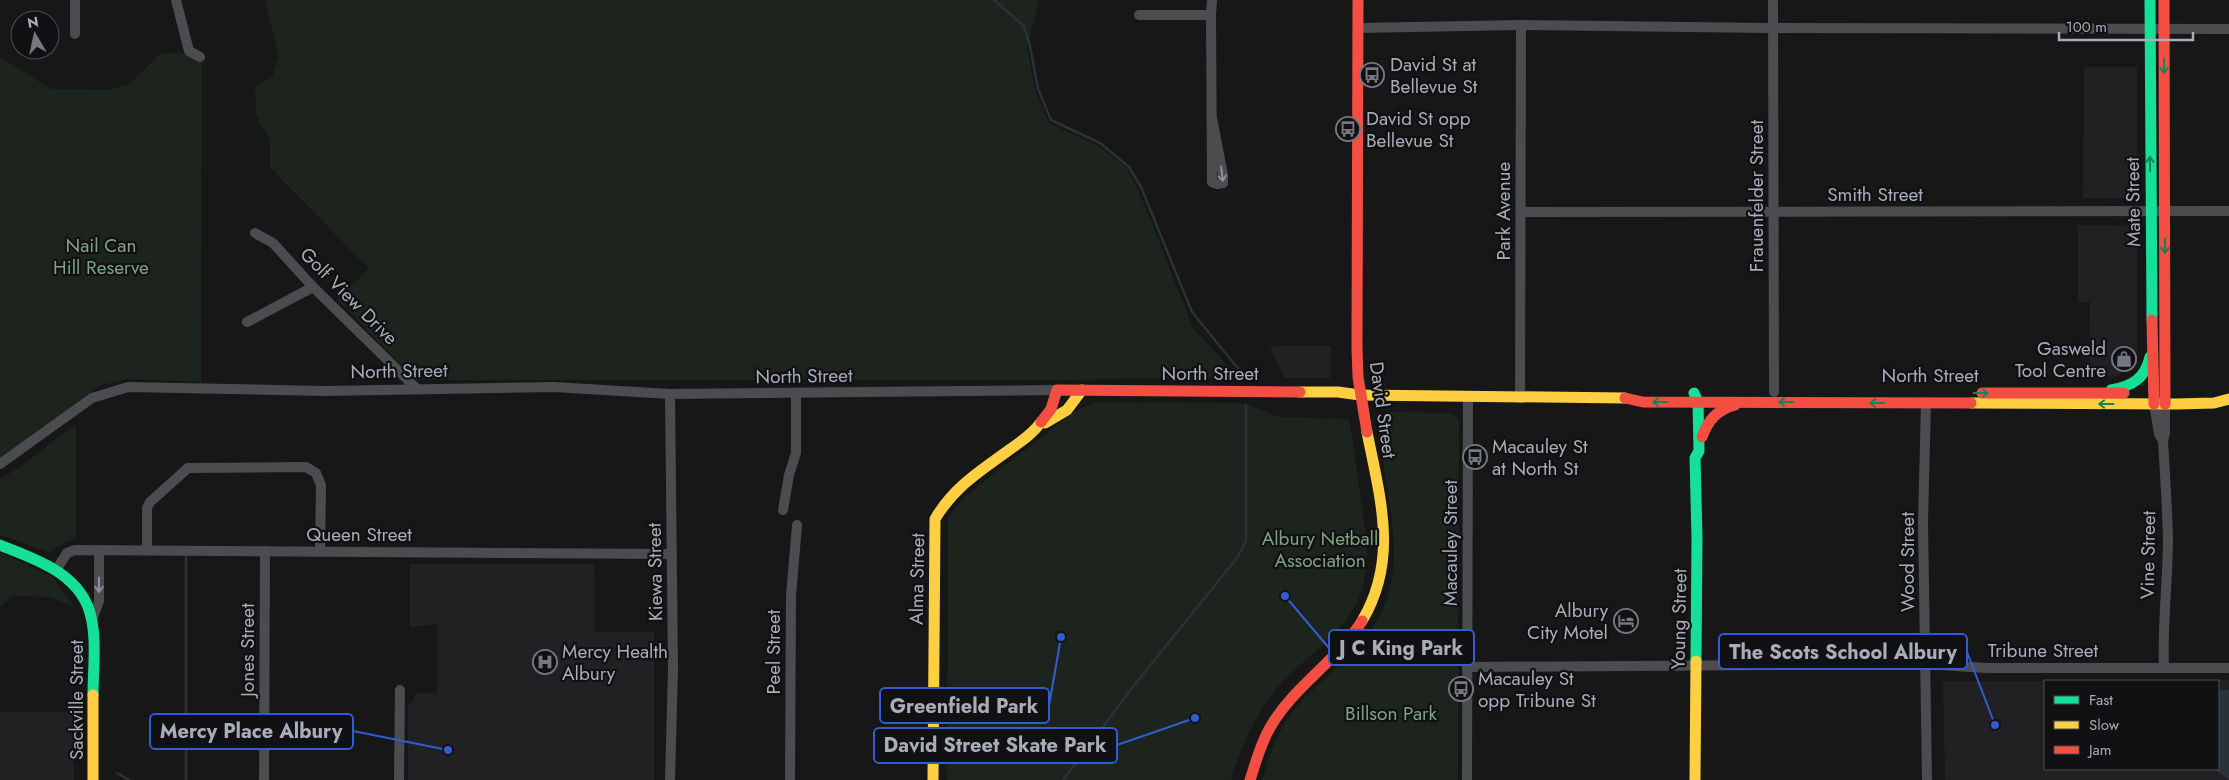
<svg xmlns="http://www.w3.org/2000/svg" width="2229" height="780" viewBox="0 0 2229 780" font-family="Jost,sans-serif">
<rect width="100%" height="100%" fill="#171717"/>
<!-- built -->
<g fill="#212123" fill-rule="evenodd">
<polygon points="2084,67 2137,67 2137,198 2083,198"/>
<polygon points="2078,225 2133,226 2137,229 2137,357 2117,377 2089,378 2090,302 2078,302"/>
<polygon points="1270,346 1331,346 1330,378 1284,378"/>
<polygon points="410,564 594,564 595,632 654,632 654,780 408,780 408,706 413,701 416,693 437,693 437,624 410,627"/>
<path d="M 2229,680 L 2229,780 L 1945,780 L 1943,681 ZM 2045,681 L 2218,681 L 2218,769 L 2045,769 Z"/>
<rect x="0" y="712" width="74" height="68"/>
</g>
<!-- green -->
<g fill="#1d241e">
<polygon points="265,0 1039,0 1027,47 1035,90 1049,123 1100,147 1127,168 1146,208 1193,328 1238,377 1056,380 415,380 337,299 369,269 270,167 270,138 260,124 256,113 255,87 272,77 279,56"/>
<polygon points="162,53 202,53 201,382 128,379 101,385 0,457 0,57 51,89 108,90 128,85"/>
<path d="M 1094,402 L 1244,403 L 1279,417 L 1349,419 C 1353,444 1357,469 1360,494 C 1365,527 1372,559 1361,592 C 1347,635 1304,656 1277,688 C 1255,714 1240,749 1231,780 L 947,780 L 948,518 L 963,498 L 1070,415 Z"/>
<path d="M 1385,412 L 1451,413 L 1459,420 L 1458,780 L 1262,780 C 1270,754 1279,726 1298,705 C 1334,666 1380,640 1391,583 C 1398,548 1391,516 1386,481 C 1383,461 1380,441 1378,421 Z"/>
<polygon points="76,424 76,538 63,543 49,552 0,535 0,479 20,467"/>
<polygon points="0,552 55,578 58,586 75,607 50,597 12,596 0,607"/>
</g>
<!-- water -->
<polygon fill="#2a3239" points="2222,690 2229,690 2229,780 2214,769 2218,769 2218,691"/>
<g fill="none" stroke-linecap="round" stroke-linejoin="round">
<!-- stream -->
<g stroke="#2a3239" stroke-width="2.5">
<polyline points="994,0 1024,26 1030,46 1038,89 1051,120 1100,143 1129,167 1141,187 1192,312 1245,377"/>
<polyline points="117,773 129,780"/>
<polyline points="186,780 186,554"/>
<polyline points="1063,780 1132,688 1237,558 1246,541 1246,405"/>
</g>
<!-- street -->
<g stroke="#4b4c50" stroke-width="10">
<polyline points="176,0 189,51 200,57"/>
<polyline points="1212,0 1211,15 1212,182 1217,184 1223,183 1223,175 1212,118"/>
<polyline points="1773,0 1774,392"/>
<polyline points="1139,15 1211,15"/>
<polyline points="1358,28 1521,25 1768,28 2229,29"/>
<polyline points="75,34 75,0"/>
<polyline points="1521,212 2229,211"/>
<polyline points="255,233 273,243 313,287 416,388"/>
<polyline points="247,322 313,287"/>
<polyline points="1520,398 1521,25"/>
<polyline points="1926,403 1923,522 1927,780"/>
<polyline points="2154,404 2159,434 2163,441"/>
<polyline points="0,464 92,398 128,387 325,391 554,387 670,394 1057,390"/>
<polyline points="783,510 789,475 796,453 796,394"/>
<polyline points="147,550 147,508 150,502 188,468 306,467 316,473 321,485 320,551"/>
<polyline points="56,570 67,553 75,550 672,554"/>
<polyline points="92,620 99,601 99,550"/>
<polyline points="1467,667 1925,664 1986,668 2229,668"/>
<path d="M 2164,668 C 2162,624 2168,581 2168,537 C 2167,505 2165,473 2163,441 L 2165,433 L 2165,404"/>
<polyline points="264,780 265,551"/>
<polyline points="399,780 400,690"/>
<polyline points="670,780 673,669 670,394"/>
<polyline points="790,780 791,596 797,525"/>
<polyline points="1467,780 1468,396"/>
</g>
<!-- fast -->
<g stroke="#16e098" stroke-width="11">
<polyline points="2150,0 2152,320"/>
<path d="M 2111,390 C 2132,386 2145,379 2150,357"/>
<polyline points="1694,393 1698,402 1699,451 1695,458 1697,538 1696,661"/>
<path d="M 0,545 C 32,558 74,571 88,607 C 98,633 93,667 93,695"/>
</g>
<!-- slow -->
<g stroke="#ffcf43" stroke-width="11">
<polyline points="1300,392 1338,392 1360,395 1625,398"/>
<polyline points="1971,403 2176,404 2214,403 2229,399"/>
<polyline points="1045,423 1067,410 1082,390"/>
<path d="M 1362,621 C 1399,559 1380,498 1367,432"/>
<polyline points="93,695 93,780"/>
<path d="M 933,780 L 935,519 C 954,487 979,472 1009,450 C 1020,442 1033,434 1041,422"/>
<polyline points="1695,780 1696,661"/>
</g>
<!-- jam -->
<g stroke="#f24e42" stroke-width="11">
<polyline points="1358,0 1357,348 1358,377 1367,432"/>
<polyline points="2164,0 2165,404"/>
<polyline points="2152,320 2154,404"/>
<polyline points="1982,393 2124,393"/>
<polyline points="1625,398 1643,402 1971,403"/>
<polyline points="1041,422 1051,409 1057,390 1300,392"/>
<path d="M 1702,437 C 1708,420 1717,410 1735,405"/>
<path d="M 1250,780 C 1256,762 1261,742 1271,726 C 1294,686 1337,661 1362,621"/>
</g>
</g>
<!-- one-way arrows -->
<defs><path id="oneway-shaft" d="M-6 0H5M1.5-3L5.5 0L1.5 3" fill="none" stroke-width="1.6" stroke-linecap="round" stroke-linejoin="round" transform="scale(1.25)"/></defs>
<g stroke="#14835c">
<use href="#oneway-shaft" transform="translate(2164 66) rotate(90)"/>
<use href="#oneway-shaft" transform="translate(2150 164) rotate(-91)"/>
<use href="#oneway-shaft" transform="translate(2165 246) rotate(90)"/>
<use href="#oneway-shaft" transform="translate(1981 393)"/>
<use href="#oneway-shaft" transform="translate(1660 402) rotate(180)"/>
<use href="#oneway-shaft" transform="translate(1786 402) rotate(-180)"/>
<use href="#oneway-shaft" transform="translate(1877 403) rotate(-180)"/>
<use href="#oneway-shaft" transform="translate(2106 404) rotate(-180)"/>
</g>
<g stroke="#8c9099">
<use href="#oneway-shaft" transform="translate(1222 174) rotate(83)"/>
<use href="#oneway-shaft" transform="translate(99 585) rotate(90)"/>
</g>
<!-- icons -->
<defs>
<symbol id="bus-ring" viewBox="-11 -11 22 22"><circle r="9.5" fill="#111113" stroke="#757880" stroke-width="1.5"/><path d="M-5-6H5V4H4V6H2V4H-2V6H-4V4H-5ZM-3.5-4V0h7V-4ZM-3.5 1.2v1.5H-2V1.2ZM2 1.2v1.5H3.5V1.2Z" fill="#757880"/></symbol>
<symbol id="shop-ring" viewBox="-11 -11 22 22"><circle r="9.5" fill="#111113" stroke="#757880" stroke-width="1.5"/><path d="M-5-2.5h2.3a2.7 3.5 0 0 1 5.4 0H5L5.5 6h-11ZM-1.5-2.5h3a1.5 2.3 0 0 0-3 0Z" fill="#757880"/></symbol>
<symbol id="hotel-ring" viewBox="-11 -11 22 22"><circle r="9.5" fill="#111113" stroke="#757880" stroke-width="1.5"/><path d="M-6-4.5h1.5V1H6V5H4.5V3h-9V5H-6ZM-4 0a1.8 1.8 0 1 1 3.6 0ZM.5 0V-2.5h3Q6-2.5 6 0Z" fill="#757880"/></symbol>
<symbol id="hospital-ring" viewBox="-11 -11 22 22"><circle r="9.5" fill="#111113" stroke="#757880" stroke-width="1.5"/><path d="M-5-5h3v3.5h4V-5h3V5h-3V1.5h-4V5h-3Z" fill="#757880"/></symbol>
</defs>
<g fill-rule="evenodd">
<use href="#bus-ring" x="1358" y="61" width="28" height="28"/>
<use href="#bus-ring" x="1334" y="115" width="28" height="28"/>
<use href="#shop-ring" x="2110" y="345" width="28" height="28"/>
<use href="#bus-ring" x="1461" y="443" width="28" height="28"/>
<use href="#hotel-ring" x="1612" y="607" width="28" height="28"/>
<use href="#hospital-ring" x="531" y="648" width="28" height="28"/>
<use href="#bus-ring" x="1447" y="675" width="28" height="28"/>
</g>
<g text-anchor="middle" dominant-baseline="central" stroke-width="4.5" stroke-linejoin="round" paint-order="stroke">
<!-- poi labels -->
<g font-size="19" fill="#a8adb8" stroke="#111113" text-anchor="start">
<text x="1390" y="64">David St at<tspan x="1390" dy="22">Bellevue St</tspan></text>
<text x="1366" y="118">David St opp<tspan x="1366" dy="22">Bellevue St</tspan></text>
<text x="2106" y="348" text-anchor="end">Gasweld<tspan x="2106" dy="22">Tool Centre</tspan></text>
<text x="1492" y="446">Macauley St<tspan x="1492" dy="22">at North St</tspan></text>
<text x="1608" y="610" text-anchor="end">Albury<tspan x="1608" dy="22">City Motel</tspan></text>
<text x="562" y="651">Mercy Health<tspan x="562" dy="22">Albury</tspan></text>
<text x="1478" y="678">Macauley St<tspan x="1478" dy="22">opp Tribune St</tspan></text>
</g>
<!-- street labels -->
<g font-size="19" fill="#a8adb8" stroke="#111113">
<text x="1875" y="194">Smith Street</text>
<text transform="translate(1756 196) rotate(-90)">Frauenfelder Street</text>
<text transform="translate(2133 202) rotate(-91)">Mate Street</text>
<text transform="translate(1503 211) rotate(-90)">Park Avenue</text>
<text transform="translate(349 296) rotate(45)">Golf View Drive</text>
<text transform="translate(399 371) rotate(-1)">North Street</text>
<text x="1210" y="373">North Street</text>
<text x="1930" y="375">North Street</text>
<text transform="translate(804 376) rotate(-1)">North Street</text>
<text transform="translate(1383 410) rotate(82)">David Street</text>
<text x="359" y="534">Queen Street</text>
<text transform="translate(1450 543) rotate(-90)">Macauley Street</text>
<text transform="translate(2148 555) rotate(-89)">Vine Street</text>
<text transform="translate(1907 562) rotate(-90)">Wood Street</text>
<text transform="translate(655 572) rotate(-91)">Kiewa Street</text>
<text transform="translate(917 579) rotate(-89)">Alma Street</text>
<text transform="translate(1679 619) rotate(-89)">Young Street</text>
<text transform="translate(247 650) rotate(-90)">Jones Street</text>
<text x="2043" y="650">Tribune Street</text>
<text transform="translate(773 652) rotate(-90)">Peel Street</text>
<text transform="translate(76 700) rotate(-90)">Sackville Street</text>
</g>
<!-- park labels -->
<g font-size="19" fill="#7fa381" stroke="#111113">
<text x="101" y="245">Nail Can<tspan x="101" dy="22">Hill Reserve</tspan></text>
<text x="1320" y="538">Albury Netball<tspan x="1320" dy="22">Association</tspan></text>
<text x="1391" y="713">Billson Park</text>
</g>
</g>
<!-- callouts -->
<path fill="none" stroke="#325cd3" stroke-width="2" d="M1285 596L1329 648M1995 725L1967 652M1061 637L1049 706M448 750L353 731M1195 718L1117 745"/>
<g fill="#325cd3" stroke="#111113" stroke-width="2">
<circle cx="1285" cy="596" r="5"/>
<circle cx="1995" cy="725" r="5"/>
<circle cx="1061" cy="637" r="5"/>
<circle cx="448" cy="750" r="5"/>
<circle cx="1195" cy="718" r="5"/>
</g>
<g fill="#111113" stroke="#325cd3" stroke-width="2">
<rect x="1329" y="630" width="145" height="35" rx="5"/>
<rect x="1719" y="634" width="248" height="35" rx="5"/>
<rect x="880" y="688" width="169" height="35" rx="5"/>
<rect x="150" y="714" width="203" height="35" rx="5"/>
<rect x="874" y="728" width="243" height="35" rx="5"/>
</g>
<g font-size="20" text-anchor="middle" font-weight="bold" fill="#a8adb8">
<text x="1401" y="655">J C King Park</text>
<text x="1843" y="659">The Scots School Albury</text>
<text x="964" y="713">Greenfield Park</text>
<text x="251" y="738">Mercy Place Albury</text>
<text x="995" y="752">David Street Skate Park</text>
</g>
<!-- legend -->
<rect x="2044" y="680" width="175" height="90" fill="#111113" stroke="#4d4f55"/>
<rect x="2054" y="696" width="25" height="8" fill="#16e098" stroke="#4d4f55"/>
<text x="2089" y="705" font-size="15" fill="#a8adb8">Fast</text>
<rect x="2054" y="721" width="25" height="8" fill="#ffcf43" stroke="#4d4f55"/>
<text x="2089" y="730" font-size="15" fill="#a8adb8">Slow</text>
<rect x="2054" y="746" width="25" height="8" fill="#f24e42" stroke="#4d4f55"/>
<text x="2089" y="755" font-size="15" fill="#a8adb8">Jam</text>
<!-- north arrow -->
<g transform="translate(35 35) rotate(351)"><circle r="24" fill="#111113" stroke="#4d4f55"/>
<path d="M0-4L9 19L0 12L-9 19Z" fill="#757880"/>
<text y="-8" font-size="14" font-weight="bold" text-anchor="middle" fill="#a8adb8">N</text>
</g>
<!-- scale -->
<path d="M2059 32v8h134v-8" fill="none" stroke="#a8adb8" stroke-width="2.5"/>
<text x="2066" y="32" font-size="15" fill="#a8adb8" stroke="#111113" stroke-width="4" paint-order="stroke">100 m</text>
</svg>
